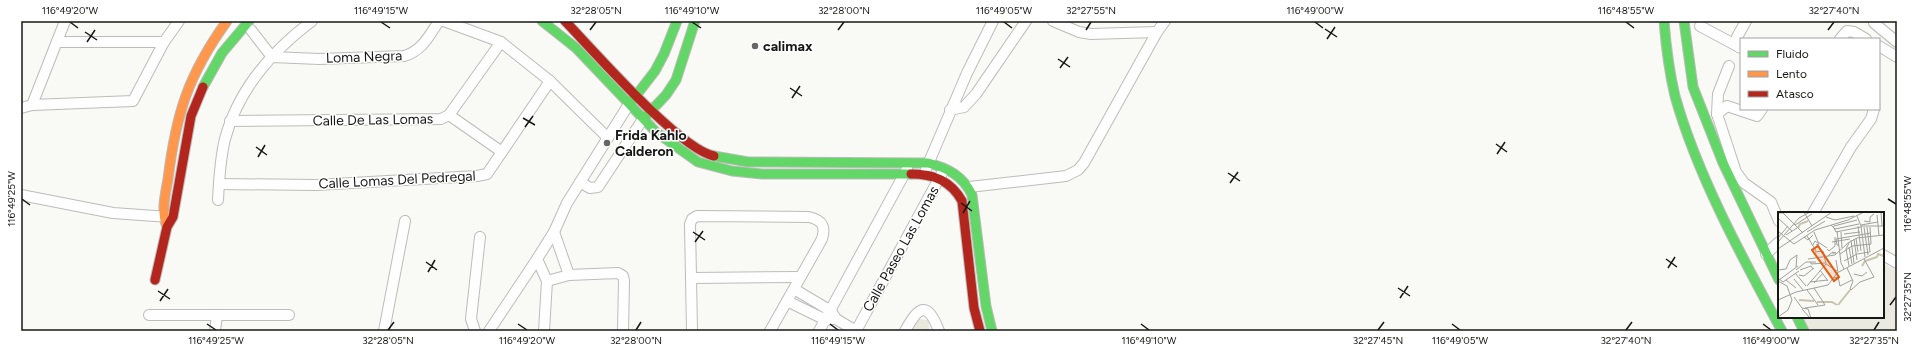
<svg xmlns="http://www.w3.org/2000/svg" width="1918" height="352" viewBox="0 0 1918 352" font-family="Figtree,sans-serif">
<rect width="100%" height="100%" fill="#f9f9f6"/>
<!-- built -->
<polygon fill="#ebeae1" points="1883,263 1897,271 1897,331 1808,331 1801,317 1883,317"/>
<!-- green -->
<polygon fill="#eae9dd" points="919,319 928,320 930,331 912,331"/>
<g fill="none" stroke-linecap="round" stroke-linejoin="round">
<defs>
<g id="street">
<polyline points="444,21 501,42 550,81 608,138"/>
<polyline points="1053,21 1079,32 1091,34 1157,32"/>
<polyline points="1874,23 1897,42"/>
<polyline points="1700,26 1741,48"/>
<path d="M 251,30 L 272,57 L 319,59 L 404,56 C 422,51 429,36 439,21"/>
<polyline points="1840,39 1847,31 1854,32 1866,39"/>
<polyline points="57,42 164,42"/>
<polyline points="1879,46 1897,57"/>
<polyline points="1739,47 1737,37 1746,21"/>
<polyline points="1729,66 1718,94 1717,114 1736,172 1744,183 1771,202 1779,221"/>
<polyline points="32,105 65,21"/>
<polyline points="21,108 32,105 133,101 164,42 179,21"/>
<polyline points="950,110 964,107 976,94 1026,21"/>
<polyline points="1717,114 1727,106 1757,116 1762,109"/>
<polyline points="449,115 502,152"/>
<polyline points="230,121 441,119 449,115 501,42"/>
<polyline points="926,169 967,73 993,21"/>
<polyline points="580,182 590,188 598,187 643,119"/>
<polyline points="219,184 316,185 477,176 487,174 550,81"/>
<polyline points="969,187 1066,176 1078,170 1084,163 1157,32 1165,21"/>
<polyline points="21,195 113,213 169,217"/>
<path d="M 218,200 C 219,180 220,159 225,139 C 238,90 272,51 312,21"/>
<polyline points="1813,213 1851,147 1871,119 1874,109"/>
<polyline points="554,232 569,275"/>
<polyline points="1766,254 1779,242"/>
<polyline points="1883,255 1897,263"/>
<polyline points="537,259 547,281 544,331"/>
<polyline points="692,278 800,277"/>
<polyline points="547,281 569,275 618,273 623,276 624,281 623,331"/>
<polyline points="794,289 831,311 836,319 856,331"/>
<polyline points="787,301 826,320 833,319"/>
<polyline points="149,315 217,315 215,331"/>
<polyline points="217,315 289,315"/>
<polyline points="384,331 405,221"/>
<polyline points="475,331 471,319 480,237"/>
<polyline points="489,331 537,259 554,232 567,203 629,104"/>
<path d="M 692,331 L 690,224 L 692,219 L 697,216 L 809,217 C 822,220 826,226 822,239 L 770,331"/>
<polyline points="819,331 907,169"/>
<polyline points="856,331 942,173"/>
<path d="M 905,331 C 919,306 927,300 939,331"/>
</g>
<g id="fast">
<polyline points="542,21 576,48 656,132 698,162 732,171 762,174 911,174"/>
<path d="M 1664,21 C 1666,46 1669,71 1675,96 C 1697,175 1743,259 1782,331"/>
<polyline points="1684,21 1693,87 1723,163 1779,280"/>
<polyline points="203,87 222,53 249,21"/>
<polyline points="631,102 655,71 664,54 677,21"/>
<polyline points="646,116 666,95 676,80 695,21"/>
<path d="M 714,156 L 748,162 L 928,163 C 948,168 963,176 972,195 L 986,306 L 992,331"/>
<polyline points="1797,317 1804,331"/>
</g>
<path id="slow" d="M 167,227 C 161,211 165,196 168,179 C 176,114 188,75 227,21"/>
<g id="jam">
<path d="M 565,21 C 593,50 679,149 714,156"/>
<path d="M 911,174 C 934,174 951,181 962,201 L 974,308 L 980,331"/>
<polyline points="155,280 167,227 173,217 191,116 203,87"/>
</g>
</defs>
<!-- street casing -->
<use href="#street" stroke="#bcbcba" stroke-width="12"/>
<!-- fast casing -->
<use href="#fast" stroke="#bcbcba" stroke-width="11"/>
<!-- slow casing -->
<use href="#slow" stroke="#bcbcba" stroke-width="11"/>
<!-- jam casing -->
<use href="#jam" stroke="#bcbcba" stroke-width="11"/>
<!-- street -->
<use href="#street" stroke="#fefefe" stroke-width="10"/>
<!-- fast -->
<use href="#fast" stroke="#63d668" stroke-width="9"/>
<!-- slow -->
<use href="#slow" stroke="#ff974d" stroke-width="9"/>
<!-- jam -->
<use href="#jam" stroke="#b3261e" stroke-width="9"/>
</g>
<!-- ticks -->
<path fill="none" stroke="#171715" stroke-width="1.5" d="M 70,22 L 78,28M 381,22 L 390,28M 692,22 L 701,28M 1004,22 L 1012,28M 1315,22 L 1323,28M 1626,22 L 1634,28M 1325,29 L 1337,37M 590,30 L 596,22M 838,30 L 844,22M 1086,30 L 1091,22M 1828,30 L 1834,22M 85,32 L 97,40M 1327,39 L 1335,27M 87,42 L 95,30M 1058,59 L 1070,67M 1060,68 L 1068,57M 790,88 L 802,96M 792,98 L 800,86M 523,118 L 535,125M 525,127 L 533,116M 1496,144 L 1507,152M 256,147 L 267,155M 1497,154 L 1505,142M 258,157 L 265,145M 1228,173 L 1240,181M 1230,183 L 1238,172M 22,199 L 30,205M 1888,199 L 1896,204M 961,203 L 972,211M 963,213 L 970,201M 693,232 L 705,240M 695,242 L 703,231M 1666,259 L 1677,267M 426,262 L 437,270M 1668,268 L 1675,257M 428,272 L 435,260M 1398,288 L 1410,296M 158,291 L 170,299M 1400,298 L 1408,286M 160,301 L 168,289M 1890,305 L 1896,297M 207,324 L 216,330M 518,324 L 527,330M 830,324 L 838,330M 1141,324 L 1149,330M 1452,324 L 1460,330M 1763,324 L 1771,330M 388,330 L 394,322M 636,330 L 641,322M 1378,330 L 1384,322M 1626,330 L 1632,322M 1874,330 L 1879,322"/>
<!-- markers -->
<g fill="#666664" stroke="#fff" stroke-width="1.5">
<circle cx="755" cy="46" r="4"/>
<circle cx="607" cy="143" r="4"/>
</g>
<g text-anchor="middle" dominant-baseline="central" stroke-width="3" stroke-linejoin="round" paint-order="stroke">
<!-- poi labels -->
<g font-size="14" font-weight="bold" fill="#171715" stroke="#fff" text-anchor="start">
<text x="763" y="46">calimax</text>
<text x="615" y="135">Frida Kahlo<tspan x="615" dy="16">Calderon</tspan></text>
</g>
<!-- street labels -->
<g font-size="14" fill="#171715" stroke="#fff">
<text transform="translate(364 57) rotate(-2)">Loma Negra</text>
<text transform="translate(373 120) rotate(-1)">Calle De Las Lomas</text>
<text transform="translate(397 180) rotate(-3)">Calle Lomas Del Pedregal</text>
<text transform="translate(901 249) rotate(-61)">Calle Paseo Las Lomas</text>
</g>
</g>
<!-- overview -->
<g transform="translate(1778 212)">
<rect width="106" height="106" fill="#f9f9f6"/>
<path fill="none" stroke="#c6c4ad" stroke-width="2" d="M 20,16 L 22,12 L 30,9M 84,54 L 87,49 L 99,45 L 100,42 L 106,44M 21,88 L 36,89M 39,90 L 54,90 L 59,93M 60,93 L 72,78"/>
<path fill="none" stroke="#9f9f9c" stroke-width="1" d="M 26,0 L 34,14M 103,0 L 104,14M 0,1 L 5,1 L 25,21M 99,3 L 101,23M 79,4 L 83,14 L 106,14M 48,5 L 57,8 L 76,4M 0,6 L 14,19M 86,9 L 92,10 L 92,5 L 96,2M 17,13 L 34,2M 53,13 L 57,17 L 81,12M 83,13 L 100,10M 55,14 L 58,20 L 83,15M 56,14 L 79,8M 80,14 L 83,39M 83,14 L 87,45M 86,15 L 90,43M 89,15 L 92,40M 0,19 L 12,29M 59,19 L 63,51 L 66,57M 29,20 L 47,9M 36,20 L 40,30 L 49,36M 63,20 L 64,36M 66,22 L 82,20M 8,23 L 19,16M 29,24 L 38,39M 26,25 L 30,28 L 35,23M 0,26 L 10,14M 78,26 L 80,40M 76,27 L 79,48M 73,28 L 76,51M 12,29 L 16,32 L 37,18 L 70,8 L 86,0M 0,30 L 21,6 L 32,0M 54,30 L 72,27M 71,31 L 68,37 L 71,54M 35,33 L 37,29 L 41,32 L 38,33M 61,33 L 59,33 L 58,27 L 93,21M 71,35 L 74,52M 0,37 L 54,0M 49,37 L 51,39 L 57,34 L 57,25M 62,42 L 74,34 L 93,32 L 92,15M 50,44 L 53,41 L 58,41 L 54,40M 30,47 L 57,43 L 70,31 L 79,26 L 106,23M 58,48 L 60,60M 66,49 L 79,42 L 92,40M 33,50 L 33,52 L 47,51M 48,52 L 59,59M 18,55 L 19,43M 69,56 L 75,69 L 72,77 L 73,78 L 82,70 L 96,65 L 86,47M 0,58 L 8,57 L 12,48 L 19,43M 18,58 L 28,50 L 38,50M 22,58 L 33,54 L 35,57M 42,58 L 50,69M 17,61 L 28,74M 76,62 L 84,64 L 89,60M 21,63 L 26,64 L 36,56M 0,66 L 5,70 L 21,59M 56,66 L 60,65 L 62,74 L 74,68M 16,67 L 25,78M 1,68 L 20,54M 8,68 L 18,76M 0,69 L 9,74 L 14,88 L 10,98 L 0,105M 32,70 L 50,68M 36,71 L 45,61M 29,74 L 48,52 L 45,39 L 37,40M 29,78 L 40,93M 18,80 L 50,73 L 59,61 L 106,36M 16,85 L 24,96 L 30,97 L 33,106M 0,88 L 18,80M 27,96 L 47,93 L 36,76M 24,97 L 32,106"/>
<path fill="#e8590c" fill-opacity="0.15" stroke="#e8590c" stroke-width="2" d="M 40,34 L 61,65 L 56,69 L 34,38 Z"/>
<rect width="106" height="106" fill="none" stroke="#171715" stroke-width="2"/>
</g>
<!-- border -->
<rect width="1918" height="352" fill="none" stroke="#ffffff" stroke-width="44"/>
<!-- legend -->
<rect x="1740" y="38" width="140" height="72" fill="#ffffff" stroke="#a2a2a1"/>
<rect x="1748" y="51" width="20" height="6" fill="#63d668" stroke="#a2a2a1"/>
<text x="1776" y="58" font-size="12" fill="#171715">Fluido</text>
<rect x="1748" y="71" width="20" height="6" fill="#ff974d" stroke="#a2a2a1"/>
<text x="1776" y="78" font-size="12" fill="#171715">Lento</text>
<rect x="1748" y="91" width="20" height="6" fill="#b3261e" stroke="#a2a2a1"/>
<text x="1776" y="98" font-size="12" fill="#171715">Atasco</text>
<rect x="22" y="22" width="1874" height="308" fill="none" stroke="#171715" stroke-width="1.5"/>
<g font-size="10" text-anchor="middle" fill="#171715">
<text x="70" y="14">116°49'20"W</text>
<text x="381" y="14">116°49'15"W</text>
<text x="596" y="14">32°28'05"N</text>
<text x="692" y="14">116°49'10"W</text>
<text x="844" y="14">32°28'00"N</text>
<text x="1004" y="14">116°49'05"W</text>
<text x="1091" y="14">32°27'55"N</text>
<text x="1315" y="14">116°49'00"W</text>
<text x="1626" y="14">116°48'55"W</text>
<text x="1834" y="14">32°27'40"N</text>
<text transform="translate(11 199) rotate(-90)" y="4">116°49'25"W</text>
<text transform="translate(1907 204) rotate(-90)" y="4">116°48'55"W</text>
<text transform="translate(1907 297) rotate(-90)" y="4">32°27'35"N</text>
<text x="216" y="344">116°49'25"W</text>
<text x="388" y="344">32°28'05"N</text>
<text x="527" y="344">116°49'20"W</text>
<text x="636" y="344">32°28'00"N</text>
<text x="838" y="344">116°49'15"W</text>
<text x="1149" y="344">116°49'10"W</text>
<text x="1378" y="344">32°27'45"N</text>
<text x="1460" y="344">116°49'05"W</text>
<text x="1626" y="344">32°27'40"N</text>
<text x="1771" y="344">116°49'00"W</text>
<text x="1874" y="344">32°27'35"N</text>
</g>
</svg>
